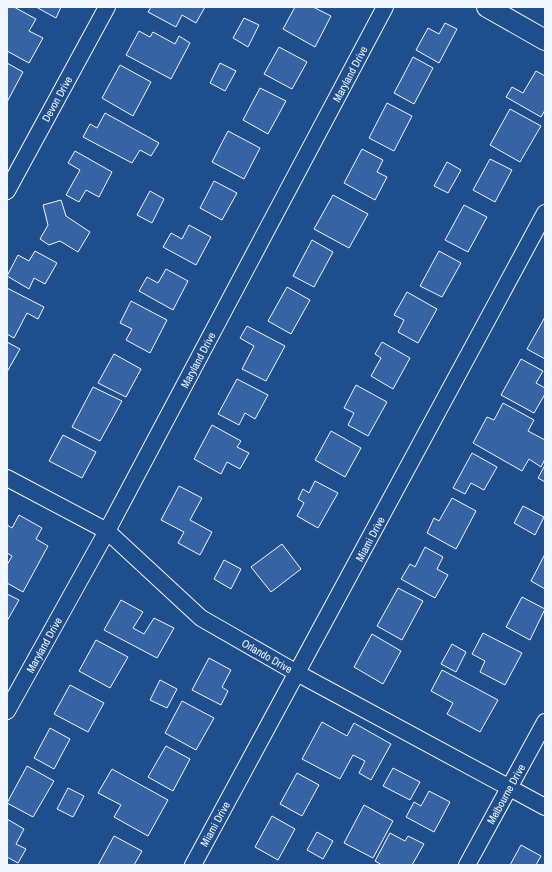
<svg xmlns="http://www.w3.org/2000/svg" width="552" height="872" viewBox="0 0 552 872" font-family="'Archivo Narrow',sans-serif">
<rect width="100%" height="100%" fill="#1f4e8c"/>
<!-- building -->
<g fill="#3563a3" stroke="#f2f6ff">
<polygon points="7,7 14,7 36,19 29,31 43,38 29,63 7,51"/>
<polygon points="36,7 61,7 56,18"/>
<polygon points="151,7 205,7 196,23 182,15 176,27 148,12"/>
<polygon points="295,7 313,7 331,16 315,47 283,29"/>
<polygon points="244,18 259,25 248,47 233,38"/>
<polygon points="445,23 457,29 439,63 416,50 428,28 439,34"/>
<polygon points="139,31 150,37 153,32 175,44 179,36 190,43 171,79 126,55"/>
<polygon points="279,47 307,62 292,89 264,74"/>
<polygon points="413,57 433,68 414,104 394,93"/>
<polygon points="7,63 23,72 7,102"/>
<polygon points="220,63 236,71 225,91 210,83"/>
<polygon points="120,65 151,82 133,116 102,98"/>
<polygon points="536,71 545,76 545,110 541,117 506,97 512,87 523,93"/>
<polygon points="260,88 286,101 268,134 243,120"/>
<polygon points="387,103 412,116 394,151 369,138"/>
<polygon points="510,109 541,126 520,162 490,145"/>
<polygon points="105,113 159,143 151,156 140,150 132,163 83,137 90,124 97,128"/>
<polygon points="228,131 260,148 244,179 212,162"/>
<polygon points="362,149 383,160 377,172 387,177 375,200 344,183"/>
<polygon points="75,151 112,172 99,197 86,190 79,202 66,195 80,170 68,163"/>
<polygon points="490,159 512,170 495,202 473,190"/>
<polygon points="447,162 461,170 448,193 434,186"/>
<polygon points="214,181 237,193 222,220 200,208"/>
<polygon points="150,191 164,199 152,223 137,215"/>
<polygon points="333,195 368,214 349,248 314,229"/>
<polygon points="61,200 66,216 90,232 78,252 60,241 49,245 40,239 48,225 43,205"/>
<polygon points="464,205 487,217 468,252 445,240"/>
<polygon points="189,225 211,237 196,265 163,247 171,233 182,239"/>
<polygon points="312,240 333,252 314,287 293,276"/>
<polygon points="35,251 57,263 45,284 34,278 29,289 7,276 18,255 29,261"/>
<polygon points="439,251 461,263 442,297 420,286"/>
<polygon points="166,269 188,281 173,310 139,291 147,277 158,283"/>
<polygon points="287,287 310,300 291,334 268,321"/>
<polygon points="7,288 44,307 38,319 27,313 14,338 7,334"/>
<polygon points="407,292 437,309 418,343 398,332 404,320 394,315"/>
<polygon points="131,301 167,320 150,353 126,340 132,329 120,323"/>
<polygon points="545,317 545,359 527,349"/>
<polygon points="247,326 285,346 266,381 242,369 254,346 240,338"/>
<polygon points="7,342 20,349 7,372"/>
<polygon points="382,342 410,358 393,389 371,376 381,358 375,354"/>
<polygon points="114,354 141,369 126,397 98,383"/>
<polygon points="521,359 543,371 536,383 545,388 545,394 534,413 501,395"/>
<polygon points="237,379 268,395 255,419 245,413 239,425 218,414"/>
<polygon points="356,385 387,402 368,436 348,425 354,413 344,408"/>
<polygon points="93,387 122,401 100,441 72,427"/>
<polygon points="503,403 534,420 528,431 545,440 545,459 541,467 529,459 522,471 473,443 487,417 494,420"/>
<polygon points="212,425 241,441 237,447 249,453 240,469 227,462 221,474 194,459"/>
<polygon points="331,431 361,448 345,477 315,460"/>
<polygon points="63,435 96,452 82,478 49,461"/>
<polygon points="472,453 497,467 484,490 471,483 465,494 453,488"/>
<polygon points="545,465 545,482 538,478"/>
<polygon points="315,481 338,493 318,528 297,516 304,503 298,499 303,489 309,493"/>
<polygon points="179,486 202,498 190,520 212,532 200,555 178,543 184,532 161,520"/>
<polygon points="452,498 476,511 456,549 427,533 434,518 439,521"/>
<polygon points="523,506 544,517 535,535 514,523"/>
<polygon points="19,515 42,528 36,539 48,546 23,592 7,583 7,565 12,556 7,553 7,525 12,528"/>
<polygon points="282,544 301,569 271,592 251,567"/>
<polygon points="425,547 443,557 437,569 448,575 435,598 401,579 410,564 415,567"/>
<polygon points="545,554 545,589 531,581"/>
<polygon points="224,560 241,569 231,589 214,579"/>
<polygon points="398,588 423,601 402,640 377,626"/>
<polygon points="7,594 19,600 7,621"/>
<polygon points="522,597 545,609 530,640 506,627"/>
<polygon points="121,600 143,612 133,628 144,634 154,618 174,628 157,658 104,630"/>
<polygon points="483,633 522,653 505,685 480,672 485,661 472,654"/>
<polygon points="372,634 401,651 383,684 354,667"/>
<polygon points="96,640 128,657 110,688 79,671"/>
<polygon points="452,644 466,652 456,672 441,664"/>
<polygon points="209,658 231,670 222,687 228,691 221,705 192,690"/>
<polygon points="442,670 498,700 480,732 447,714 453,703 431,691"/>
<polygon points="160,680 177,689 167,708 150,700"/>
<polygon points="70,685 104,703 88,732 54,714"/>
<polygon points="182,701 214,718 196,750 165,733"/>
<polygon points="322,722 347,736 354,723 391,744 371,780 359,773 365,761 353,755 340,779 302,759"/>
<polygon points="50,728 70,739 54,769 34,758"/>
<polygon points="166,746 190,759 173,791 148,777"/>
<polygon points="27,766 54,781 33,817 7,803"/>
<polygon points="393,768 420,782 410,800 383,786"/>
<polygon points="112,769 168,800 148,836 114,817 121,805 98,793"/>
<polygon points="297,773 319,785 302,816 280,804"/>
<polygon points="68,788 84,796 73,817 57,809"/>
<polygon points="429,791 450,802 434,832 406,817 414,802 421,806"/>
<polygon points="364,805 393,821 373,858 344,843"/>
<polygon points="272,816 295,829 278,860 255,847"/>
<polygon points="7,819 24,829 16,844 26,849 18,863 7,857"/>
<polygon points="317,832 333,841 323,859 307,850"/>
<polygon points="390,833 405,841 408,836 424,844 412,865 382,865 375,861"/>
<polygon points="114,836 142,851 134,865 98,865"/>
<polygon points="521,845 541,856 536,865 510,865"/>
</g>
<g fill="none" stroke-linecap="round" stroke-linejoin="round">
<defs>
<g id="minor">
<polyline points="7,191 107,7"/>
<polyline points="7,478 107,531 201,618 297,673 545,807"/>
<polyline points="7,711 107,531 385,7"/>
<polyline points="193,865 545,213"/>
<polyline points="467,865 545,722"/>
</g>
<polyline id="tertiary" points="487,7 545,40"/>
</defs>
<!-- minor casing -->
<use href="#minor" stroke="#f2f6ff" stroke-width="18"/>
<!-- tertiary casing -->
<use href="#tertiary" stroke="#f2f6ff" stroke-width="22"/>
<!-- minor -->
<use href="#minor" stroke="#1f4e8c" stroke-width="16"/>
<!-- tertiary -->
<use href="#tertiary" stroke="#1f4e8c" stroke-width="20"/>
</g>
<g text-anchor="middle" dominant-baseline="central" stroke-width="3" stroke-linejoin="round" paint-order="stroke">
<!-- street labels -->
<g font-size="11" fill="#f2f6ff" stroke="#1f4e8c">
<text transform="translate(350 74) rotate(-62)">Maryland Drive</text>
<text transform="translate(57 99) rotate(-61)">Devon Drive</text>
<text transform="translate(198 360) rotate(-62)">Maryland Drive</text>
<text transform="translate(370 539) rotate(-62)">Miami Drive</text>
<text transform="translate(44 645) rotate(-61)">Maryland Drive</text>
<text transform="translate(267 656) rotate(30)">Orlando Drive</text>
<text transform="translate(506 794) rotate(-61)">Melbourne Drive</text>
<text transform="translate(215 824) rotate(-61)">Miami Drive</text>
</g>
</g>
<!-- border -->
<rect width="552" height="872" fill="none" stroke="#f2f6ff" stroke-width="16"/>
</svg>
